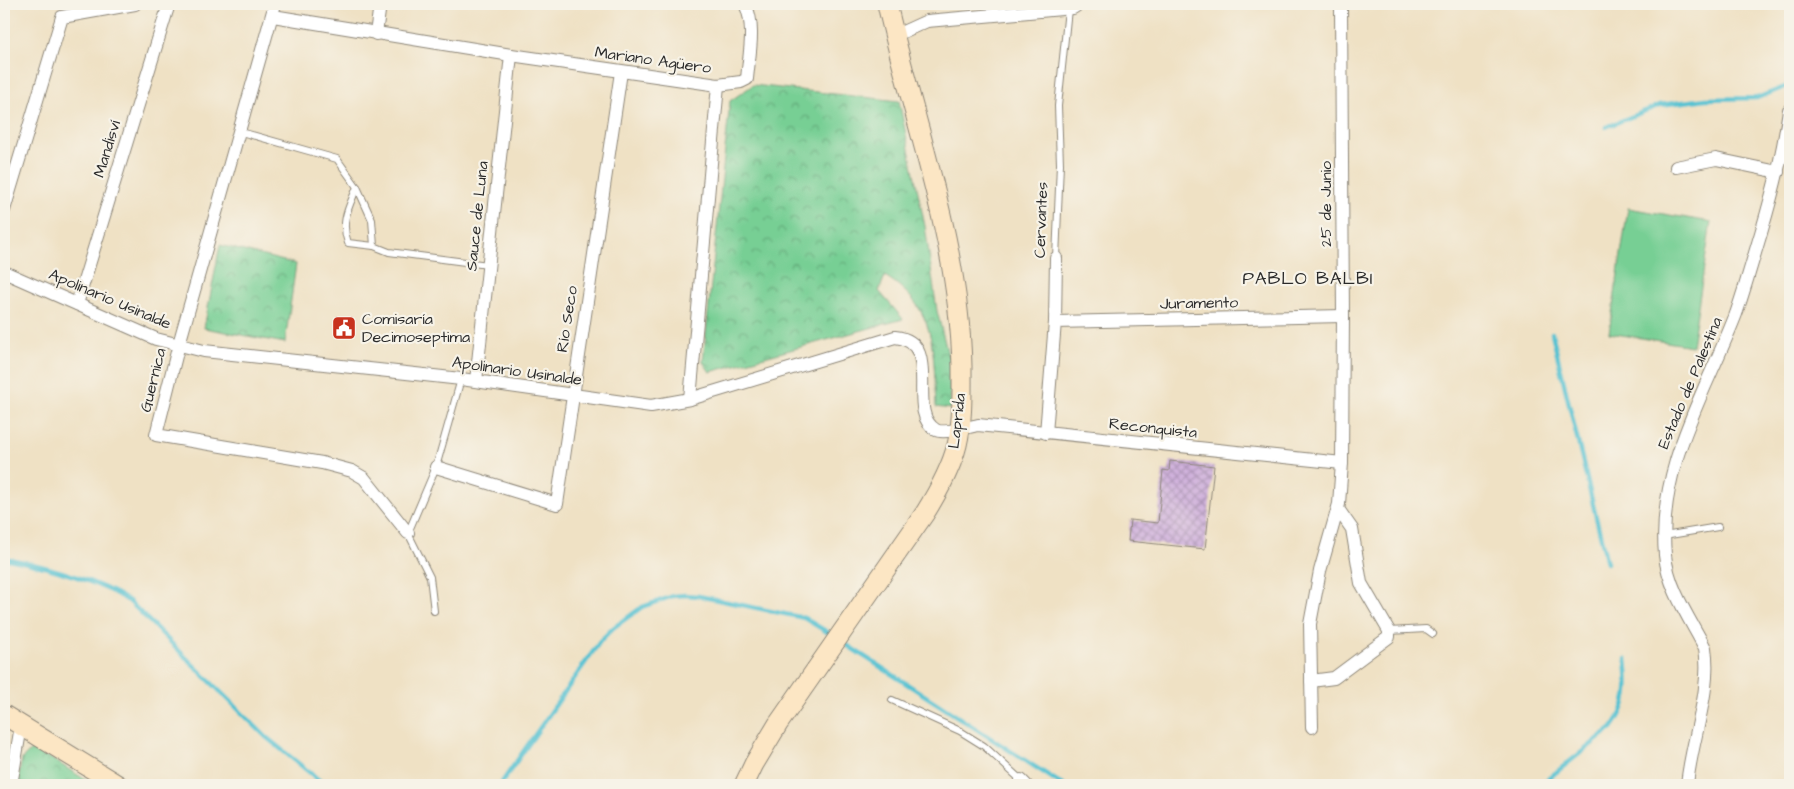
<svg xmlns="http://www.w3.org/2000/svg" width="1794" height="789" viewBox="0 0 1794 789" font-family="'Architects Daughter',sans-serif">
<defs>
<pattern id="park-crowns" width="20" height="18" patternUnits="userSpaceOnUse" patternTransform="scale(1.25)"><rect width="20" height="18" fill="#77cf94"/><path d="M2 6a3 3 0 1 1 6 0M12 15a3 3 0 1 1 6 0" fill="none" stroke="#62a879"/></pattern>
<pattern id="building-cross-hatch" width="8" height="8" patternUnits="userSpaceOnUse" patternTransform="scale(1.25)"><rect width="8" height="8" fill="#ceaedb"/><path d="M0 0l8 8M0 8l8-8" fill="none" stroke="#a78eb2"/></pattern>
</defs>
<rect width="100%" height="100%" fill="#f7f3e8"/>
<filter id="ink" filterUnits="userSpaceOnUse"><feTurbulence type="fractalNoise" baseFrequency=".02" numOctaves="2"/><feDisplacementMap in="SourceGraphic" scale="10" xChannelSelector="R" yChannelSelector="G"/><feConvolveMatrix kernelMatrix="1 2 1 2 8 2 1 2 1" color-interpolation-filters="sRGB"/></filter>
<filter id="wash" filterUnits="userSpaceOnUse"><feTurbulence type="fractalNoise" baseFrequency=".0096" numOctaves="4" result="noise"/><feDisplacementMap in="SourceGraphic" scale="20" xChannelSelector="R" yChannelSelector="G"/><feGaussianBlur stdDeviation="1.12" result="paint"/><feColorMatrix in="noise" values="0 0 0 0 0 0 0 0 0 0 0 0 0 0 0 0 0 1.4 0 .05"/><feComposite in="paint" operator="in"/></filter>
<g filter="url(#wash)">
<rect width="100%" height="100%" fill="#efe1c4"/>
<!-- grass -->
<polygon fill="#77cf94" stroke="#517d60" points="1628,208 1711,222 1692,346 1609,333"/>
<!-- park -->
<g fill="url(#park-crowns)" stroke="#517d60">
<path d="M 753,85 L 899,101 L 925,226 L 937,311 L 949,359 L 951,409 L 936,407 C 933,350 938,309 885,276 L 879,291 L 903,319 L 710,372 L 703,362 L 730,101 Z"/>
<polygon points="220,245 296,264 285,343 204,328"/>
<polygon points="31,750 39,751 94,785 17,785 22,759"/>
</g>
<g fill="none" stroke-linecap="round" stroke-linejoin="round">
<!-- stream -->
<g stroke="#58c2d2" stroke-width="4.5">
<polyline points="1606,127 1660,105 1706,99 1757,98 1790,85"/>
<polyline points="1552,333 1607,563"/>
<path d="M 4,558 C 46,566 92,578 129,601 L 266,737 L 325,785"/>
<polyline points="842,642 1063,785"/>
<polyline points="500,785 601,640 613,628 642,607 673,596 685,595 699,596 804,618 834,636"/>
<path d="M 1540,785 L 1612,728 C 1629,706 1629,686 1626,659"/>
</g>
</g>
<g id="blocks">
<!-- building -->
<polygon fill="url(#building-cross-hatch)" points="1170,461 1214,466 1205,549 1128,541 1130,520 1158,523 1163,470 1169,471"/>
</g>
</g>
<g filter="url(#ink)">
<use href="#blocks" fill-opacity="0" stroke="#8d8678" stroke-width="1"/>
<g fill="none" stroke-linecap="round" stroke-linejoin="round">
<defs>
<g id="lane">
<polyline points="241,132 337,159 357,187 372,220 374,246"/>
<path d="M 357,187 C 349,207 340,221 348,243 L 374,246 L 389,252 L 488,265"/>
<polyline points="1056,258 1060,164 1058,106 1068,9"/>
<polyline points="1664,536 1718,527"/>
<polyline points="434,611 430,577 408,533 436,467 461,379"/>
<polyline points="1389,631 1426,629 1433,634"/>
<polyline points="892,700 960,731 984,746 1021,780 1017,785"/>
</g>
<g id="street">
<polyline points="275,4 179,344 156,435 322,463 352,471 364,478 408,533"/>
<path d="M 273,16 L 511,55 L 718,85 L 741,82 L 747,79 C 749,55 756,26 745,4"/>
<polyline points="376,34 380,4"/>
<polyline points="894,36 927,21 1073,8 1079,4"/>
<polyline points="1676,167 1716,159 1778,172"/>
<polyline points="4,210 62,17 135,4"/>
<path d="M 4,272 L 156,339 L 204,351 L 461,379 L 651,406 L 690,399 L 895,337 C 945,342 904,412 936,430 C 943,434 969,427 978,425 L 1342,463"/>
<polyline points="77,304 169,4"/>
<polyline points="1055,322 1343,316"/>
<polyline points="476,381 511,55"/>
<polyline points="690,399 718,85"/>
<polyline points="1046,433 1055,322 1056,258"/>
<polyline points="436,467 557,504 621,72"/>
<polyline points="1311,681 1334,678 1389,637 1389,631 1361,583 1352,529 1338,509"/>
<polyline points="1312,727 1310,624 1320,571 1339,504 1342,463 1343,316 1341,4"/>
<polyline points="1021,780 1026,785"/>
<polyline points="11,785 21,726"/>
<path d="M 1687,785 C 1691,741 1712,691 1705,648 C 1690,619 1668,588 1665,555 C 1657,467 1706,392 1736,314 C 1743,294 1749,273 1755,253 C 1770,204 1782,160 1789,110"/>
</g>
<g id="secondary">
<polyline points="4,715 118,785"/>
<path d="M 744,785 L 754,764 L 778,724 L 925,513 C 938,492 951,469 957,445 C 963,420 962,391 962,366 C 959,241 914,124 887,4"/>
</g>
</defs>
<!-- lane casing -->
<use href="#lane" stroke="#8d8678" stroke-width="8"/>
<!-- street casing -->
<use href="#street" stroke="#8d8678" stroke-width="14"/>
<!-- secondary casing -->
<use href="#secondary" stroke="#8d8678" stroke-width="21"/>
<!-- lane -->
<use href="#lane" stroke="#fff" stroke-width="6"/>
<!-- street -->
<use href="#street" stroke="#fff" stroke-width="12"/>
<!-- secondary -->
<use href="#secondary" stroke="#fce6c4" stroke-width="19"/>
</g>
</g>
<!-- icons -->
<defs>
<symbol id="civic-square" viewBox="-11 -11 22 22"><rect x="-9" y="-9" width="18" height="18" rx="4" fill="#c8321e" stroke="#f7f3e8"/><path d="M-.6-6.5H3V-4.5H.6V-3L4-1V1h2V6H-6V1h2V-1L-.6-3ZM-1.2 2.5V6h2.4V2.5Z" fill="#fff"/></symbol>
</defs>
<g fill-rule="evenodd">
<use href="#civic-square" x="330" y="314" width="28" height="28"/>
</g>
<g text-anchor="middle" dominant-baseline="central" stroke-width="4.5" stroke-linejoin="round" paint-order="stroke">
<!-- street labels -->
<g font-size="16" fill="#2b2b2b" stroke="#f7f3e8">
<text transform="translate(653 60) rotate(8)">Mariano Agüero</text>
<text transform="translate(107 149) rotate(-73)">Mandisví</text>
<text transform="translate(1326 204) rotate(-90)">25 de Junio</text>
<text transform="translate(477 216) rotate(-84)">Sauce de Luna</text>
<text transform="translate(1041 220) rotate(-88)">Cervantes</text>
<text transform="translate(110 299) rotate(23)">Apolinario Usinalde</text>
<text transform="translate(1199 303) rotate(-1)">Juramento</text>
<text transform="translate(567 319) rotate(-81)">Río Seco</text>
<text transform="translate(517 371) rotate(8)">Apolinario Usinalde</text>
<text transform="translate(153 380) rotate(-76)">Guernica</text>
<text transform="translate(1690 383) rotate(-67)">Estado de Palestina</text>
<text transform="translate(957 421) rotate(-83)">Laprida</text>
<text transform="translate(1153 428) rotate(6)">Reconquista</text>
</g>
<!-- poi labels -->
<g font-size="16" fill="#2b2b2b" stroke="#f7f3e8" text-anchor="start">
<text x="362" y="319">Comisaría<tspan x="362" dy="18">Decimoseptima</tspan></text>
</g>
<!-- neighbourhood labels -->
<g font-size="18" letter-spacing="1" fill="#2b2b2b" stroke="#f7f3e8">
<text x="1308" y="278">PABLO BALBI</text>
</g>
</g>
<!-- margin -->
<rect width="1794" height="789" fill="none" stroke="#f7f3e8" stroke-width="20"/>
</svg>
